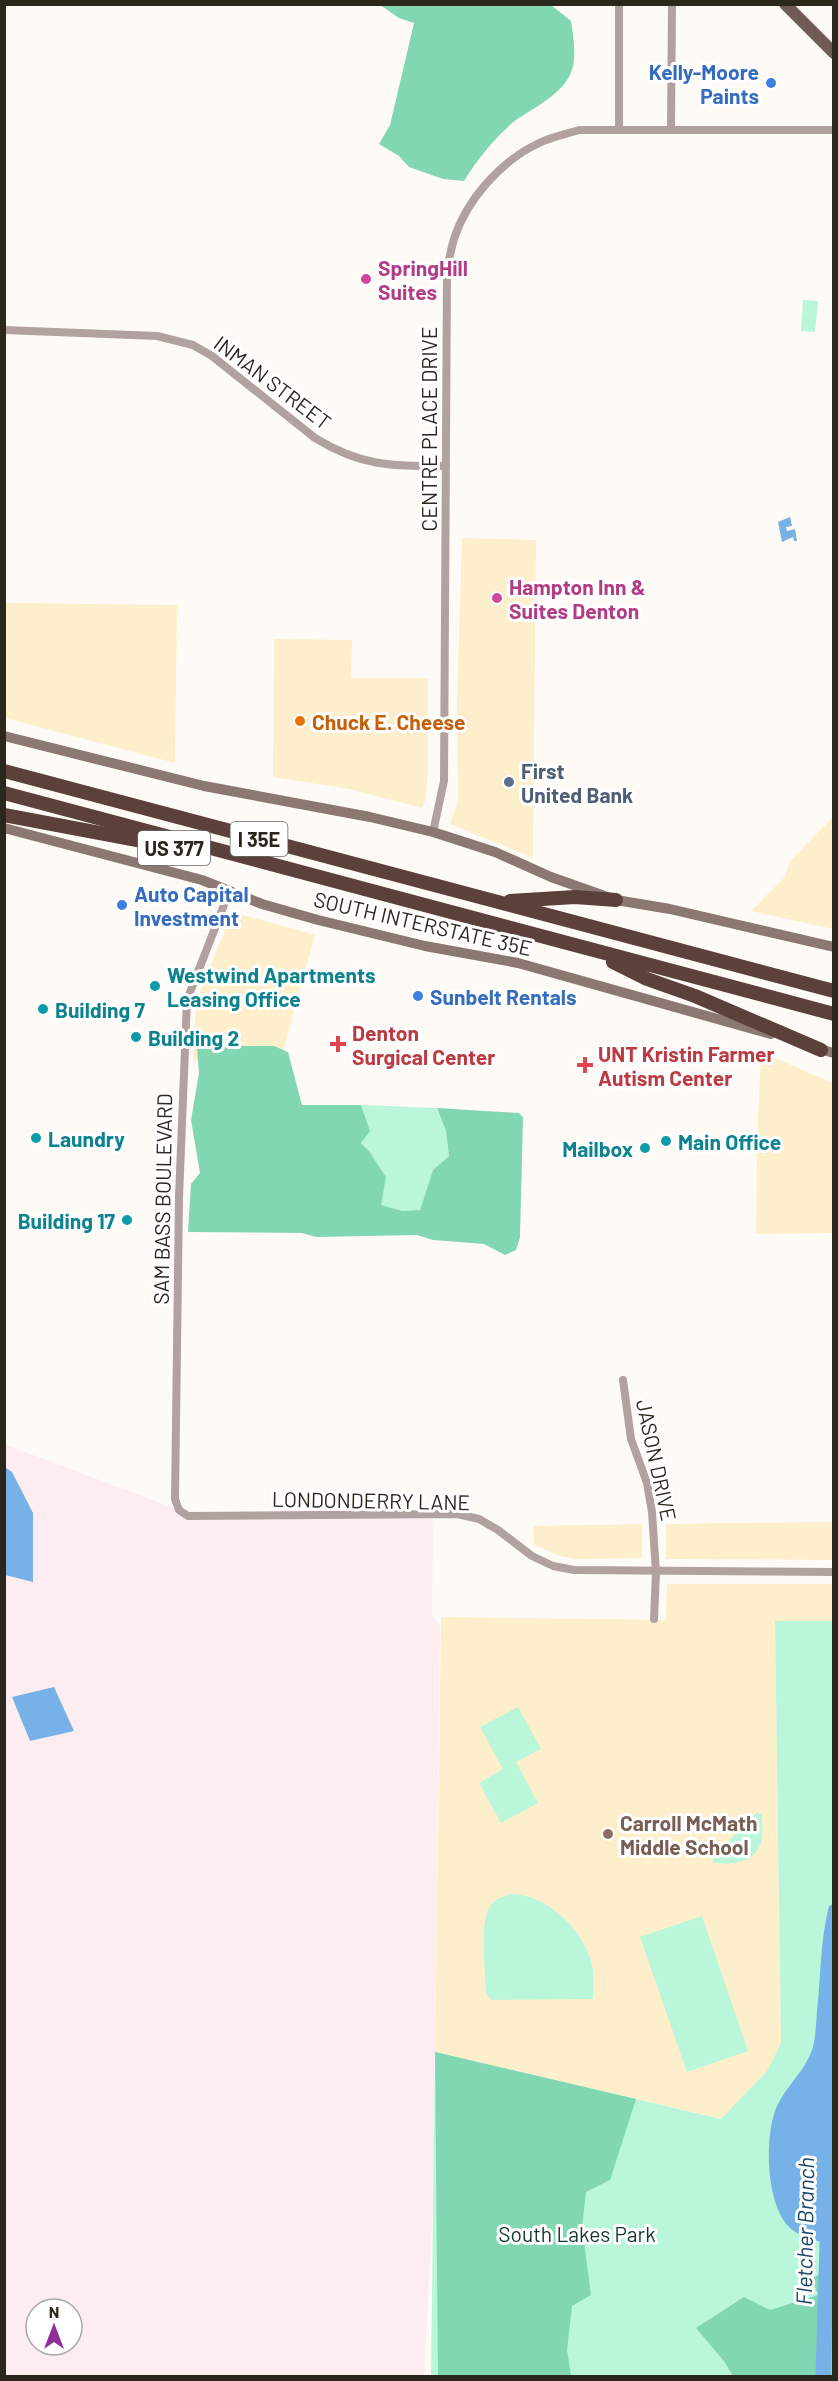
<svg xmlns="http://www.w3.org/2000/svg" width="838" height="2381" viewBox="0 0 838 2381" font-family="Barlow,sans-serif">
<rect width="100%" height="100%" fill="#fefbf6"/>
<!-- built -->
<g fill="#feefcc">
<polygon points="462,538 536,540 533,858 450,824 458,801 457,701"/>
<polygon points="4,603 177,605 175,763 5,718"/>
<polygon points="274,639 352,640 351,678 428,678 428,773 425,801 422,808 349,789 273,777"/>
<polygon points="833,817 833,929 751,911 784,878 790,861"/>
<polygon points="232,912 315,935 281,1058 193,1061 196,1002"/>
<polygon points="761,1052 833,1083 833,1233 756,1234 757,1139"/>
<polygon points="833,1522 833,1560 666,1559 666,1524"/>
<polygon points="642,1524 642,1558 575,1559 560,1556 534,1545 533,1526"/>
<polygon points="667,1584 833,1584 833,1621 775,1622 781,2043 767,2071 722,2119 435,2052 441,1617 666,1620"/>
</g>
<!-- industrial -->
<path fill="#fdedf1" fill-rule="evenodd" d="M 4,1444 L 179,1510 L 188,1516 L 433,1514 L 432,1615 L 440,1624 L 435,2052 L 433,2207 L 424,2376 L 5,2376 ZM 36,2309 L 72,2309 L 72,2345 L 36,2345 Z"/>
<!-- green -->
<g fill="#b9f6da">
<polygon points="803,300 818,301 815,332 801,331"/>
<polygon points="361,1105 437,1108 446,1131 449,1156 433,1170 420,1210 403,1211 380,1205 386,1177 369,1151 361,1142 370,1131"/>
<polygon points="775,1621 833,1621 833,2376 431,2376 435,2052 721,2119 767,2071 781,2043"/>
<polygon points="518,1707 541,1749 516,1762 538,1803 501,1823 479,1783 503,1769 480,1727"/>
<path d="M 757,1812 L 762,1815 C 762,1824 764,1836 760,1845 C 753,1863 730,1866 713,1862 L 713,1857 Z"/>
<path d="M 512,1894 C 546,1895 579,1926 590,1958 C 595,1971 593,1986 593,1999 L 492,2000 L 486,1994 C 486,1972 478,1923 491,1905 C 496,1898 504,1896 512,1894 Z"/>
<polygon points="702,1916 748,2051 687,2072 640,1937"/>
</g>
<!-- forest -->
<g fill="#81d7b2">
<path d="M 380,5 L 551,5 L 571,21 C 578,66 577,80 538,106 C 529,112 519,117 511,124 C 493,140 476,161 464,181 L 443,179 L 409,167 L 399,156 L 379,144 L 390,125 L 414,23 L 399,18 Z"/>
<polygon points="209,1046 274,1046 288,1052 302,1105 361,1105 370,1131 361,1143 369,1151 386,1177 381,1205 403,1211 420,1210 433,1170 449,1156 446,1131 437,1108 519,1113 523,1117 520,1237 516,1250 505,1255 484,1244 433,1240 417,1235 316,1237 302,1233 188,1232 191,1184 200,1173 191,1120 199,1073 197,1049"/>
<polygon points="435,2052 636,2099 610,2180 586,2192 582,2227 591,2295 572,2306 567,2350 571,2376 438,2376"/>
<polygon points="833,2271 833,2376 733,2376 724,2361 696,2328 744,2297 770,2310 818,2295 812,2279 822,2272"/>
</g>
<!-- water -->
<g fill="#76b2e7">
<polygon points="790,517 792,526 786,527 787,531 795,529 797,541 794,541 793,537 782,542 778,522"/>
<polygon points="5,1467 12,1472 33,1513 33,1582 5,1575"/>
<polygon points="54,1687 74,1731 30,1741 12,1697"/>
<path d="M 833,1904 L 834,2242 C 825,2244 819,2241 811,2239 C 805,2237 796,2233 791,2229 C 765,2206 764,2135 777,2106 C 787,2085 806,2070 813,2047 C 816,2035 816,2023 817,2011 C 821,1976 820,1941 829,1906 Z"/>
</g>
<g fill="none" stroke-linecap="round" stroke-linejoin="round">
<!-- river -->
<polyline stroke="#76b2e7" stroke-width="15" points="823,2376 827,2244"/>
<!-- minor -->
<g stroke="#b1a29f" stroke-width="8">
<polyline points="619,4 619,129"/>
<polyline points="671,130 672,4"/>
<path d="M 4,330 L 157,336 L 193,345 L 212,356 L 315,438 C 362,467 393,466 446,466"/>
<path d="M 433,832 L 444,781 L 447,271 C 449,260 451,249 454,239 C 467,199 501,161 539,143 C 551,137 566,134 579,130 L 834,130"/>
<polyline points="229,892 187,1000 179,1197 175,1499 179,1510 188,1516 457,1514 479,1519 498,1530 532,1556 553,1566 574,1570 834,1572"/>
<polyline points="623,1380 631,1439 647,1483 652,1512 656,1572 654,1619"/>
</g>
<!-- secondary -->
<g stroke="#8c7873" stroke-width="10">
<polyline points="4,736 204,786 370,817 433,832 495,852 551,877 616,900 670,909 834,947"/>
<polyline points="4,828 202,880 262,904 318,920 425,946 518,963 771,1034"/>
<polyline points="815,1048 834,1053"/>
</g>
<!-- primary -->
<polyline stroke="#725a54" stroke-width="12" points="785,4 834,53"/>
<!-- motorway -->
<g stroke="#5b413a" stroke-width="14">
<polyline points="4,771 834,991"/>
<polyline points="4,793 834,1014"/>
<polyline points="4,815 201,852"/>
<polyline points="510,901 575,897 616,900"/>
<polyline points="613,962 647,979 695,996 821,1050"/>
</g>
</g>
<!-- markers -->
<g fill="#3f7fe0" stroke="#fff" stroke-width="2">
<circle cx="771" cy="83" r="6"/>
<circle cx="122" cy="905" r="6"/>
<circle cx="418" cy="996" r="6"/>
</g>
<g fill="#d1479c" stroke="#fff" stroke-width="2">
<circle cx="366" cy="279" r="6"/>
<circle cx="497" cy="598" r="6"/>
</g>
<circle fill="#e8710a" stroke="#fff" stroke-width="2" cx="300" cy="721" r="6"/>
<circle fill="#5c6f8a" stroke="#fff" stroke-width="2" cx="509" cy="782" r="6"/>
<g fill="#0f9aa8" stroke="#fff" stroke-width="2">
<circle cx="155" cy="986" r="6"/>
<circle cx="43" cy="1009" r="6"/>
<circle cx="136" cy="1037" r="6"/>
<circle cx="36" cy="1138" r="6"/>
<circle cx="666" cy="1141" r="6"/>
<circle cx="645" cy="1148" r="6"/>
<circle cx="127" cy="1220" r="6"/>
</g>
<g fill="#e0444e" stroke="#fff" stroke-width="2">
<path d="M335 1035h6v6h6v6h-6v6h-6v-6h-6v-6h6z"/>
<path d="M582 1056h6v6h6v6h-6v6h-6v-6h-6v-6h6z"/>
</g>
<circle fill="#8d6e63" stroke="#fff" stroke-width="2" cx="608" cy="1834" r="6"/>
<g text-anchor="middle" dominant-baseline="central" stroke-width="6" stroke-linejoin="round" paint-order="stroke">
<!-- shield labels -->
<g fill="#fff" stroke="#6b6861" stroke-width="1.5">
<rect x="230.5" y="822" width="57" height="34" rx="4.5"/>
<rect x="138" y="831" width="72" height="34" rx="4.5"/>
</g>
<g font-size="20" font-weight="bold" fill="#2c271d">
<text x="259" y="839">I 35E</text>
<text x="174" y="848">US 377</text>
</g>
<!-- shop labels -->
<g font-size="21" font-weight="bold" fill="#366cbe" stroke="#fff" text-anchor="start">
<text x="759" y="71" text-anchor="end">Kelly-Moore<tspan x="759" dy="24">Paints</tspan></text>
<text x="134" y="893">Auto Capital<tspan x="134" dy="24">Investment</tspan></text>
<text x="430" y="996">Sunbelt Rentals</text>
</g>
<!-- hotel labels -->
<g font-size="21" font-weight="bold" fill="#b23c85" stroke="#fff" text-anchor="start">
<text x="378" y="267">SpringHill<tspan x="378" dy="24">Suites</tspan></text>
<text x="509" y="586">Hampton Inn &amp;<tspan x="509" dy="24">Suites Denton</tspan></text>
</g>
<!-- street labels -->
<g font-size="21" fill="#2c271d" stroke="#fff">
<text transform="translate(273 382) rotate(37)">INMAN STREET</text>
<text transform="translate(428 429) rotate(-90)">CENTRE PLACE DRIVE</text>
<text transform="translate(423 923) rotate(13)">SOUTH INTERSTATE 35E</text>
<text transform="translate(162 1199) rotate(-89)">SAM BASS BOULEVARD</text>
<text transform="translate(657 1460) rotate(78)">JASON DRIVE</text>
<text transform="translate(371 1500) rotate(1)">LONDONDERRY LANE</text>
</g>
<!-- food labels -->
<g font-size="21" font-weight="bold" fill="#c56008" stroke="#fff" text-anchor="start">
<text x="312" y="721">Chuck E. Cheese</text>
</g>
<!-- service labels -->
<g font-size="21" font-weight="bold" fill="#4e5e75" stroke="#fff" text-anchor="start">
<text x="521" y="770">First<tspan x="521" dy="24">United Bank</tspan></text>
</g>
<!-- culture labels -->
<g font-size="21" font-weight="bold" fill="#0d838f" stroke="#fff" text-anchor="start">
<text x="167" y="974">Westwind Apartments<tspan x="167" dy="24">Leasing Office</tspan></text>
<text x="55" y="1009">Building 7</text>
<text x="148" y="1037">Building 2</text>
<text x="48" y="1138">Laundry</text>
<text x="678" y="1141">Main Office</text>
<text x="633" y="1148" text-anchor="end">Mailbox</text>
<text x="115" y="1220" text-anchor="end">Building 17</text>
</g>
<!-- health labels -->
<g font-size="21" font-weight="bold" fill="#be3a42" stroke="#fff" text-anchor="start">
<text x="352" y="1032">Denton<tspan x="352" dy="24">Surgical Center</tspan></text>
<text x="598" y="1053">UNT Kristin Farmer<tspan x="598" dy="24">Autism Center</tspan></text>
</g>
<!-- education labels -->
<g font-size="21" font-weight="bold" fill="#785e54" stroke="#fff" text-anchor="start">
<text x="620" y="1822">Carroll McMath<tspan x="620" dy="24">Middle School</tspan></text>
</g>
<!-- park labels -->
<g font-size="21" fill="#133a2b" stroke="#fff">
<text x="577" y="2233">South Lakes Park</text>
</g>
<!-- water labels -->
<g font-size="22" font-style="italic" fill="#184467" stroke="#fff">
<text transform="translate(804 2231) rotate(-89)">Fletcher Branch</text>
</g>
</g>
<!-- border -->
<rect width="838" height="2381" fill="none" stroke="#2c271d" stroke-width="12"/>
<!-- north arrow -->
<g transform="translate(54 2327)"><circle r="28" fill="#ffffff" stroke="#aba9a5" stroke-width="1.5"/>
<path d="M0-4.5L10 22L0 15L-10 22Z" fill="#8f2f97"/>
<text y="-9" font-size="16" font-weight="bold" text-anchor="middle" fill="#2c271d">N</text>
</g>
</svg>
